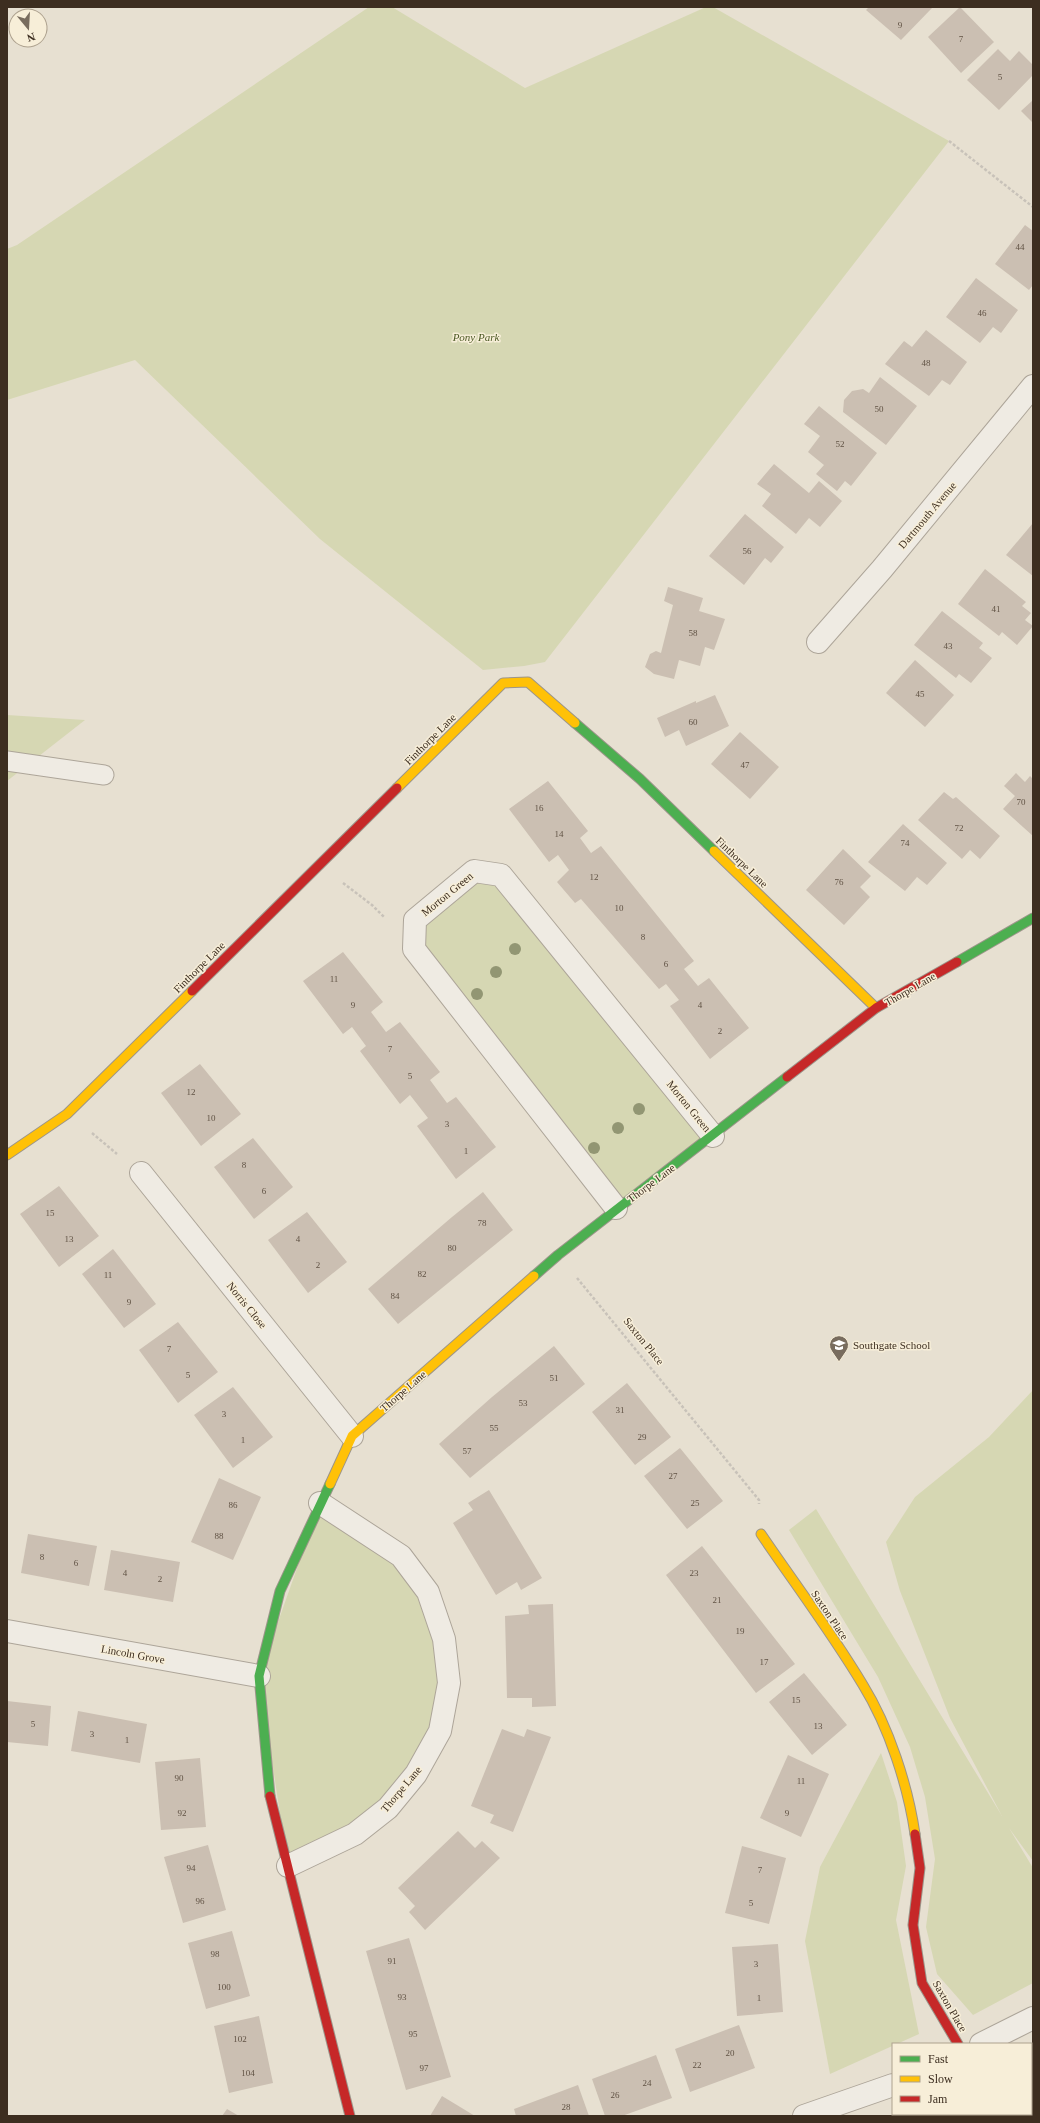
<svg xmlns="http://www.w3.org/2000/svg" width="1040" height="2123" viewBox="0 0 1040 2123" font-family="Georgia,serif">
<rect width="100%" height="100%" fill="#e7e0d1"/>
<!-- green -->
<g fill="#d6d7b3">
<polygon points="369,7 392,7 525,88 706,7 713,7 949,141 545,662 524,666 483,670 320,539 135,360 7,400 7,249 17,245"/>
<polygon points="7,715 85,720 7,781"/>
<polygon points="474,871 501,875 713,1136 616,1208 414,949 415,920"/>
<polygon points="1033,1390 1033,1861 1009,1828 1033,1868 1033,1983 973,2015 937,1974 926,1927 935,1859 925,1797 910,1747 878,1677 789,1530 816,1509 1002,1816 950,1718 900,1591 886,1542 915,1497 989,1437"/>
<polygon points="320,1503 401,1556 444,1639 440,1731 388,1808 288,1866 259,1676"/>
<polygon points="881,1753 897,1802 906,1866 896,1920 919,2034 830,2074 805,1941 820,1867"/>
<polygon points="1033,2062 1033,2116 907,2116 912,2114 1031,2114 1031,2063"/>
</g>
<!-- building -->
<g fill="#cbbfb2">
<polygon points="869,7 933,7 901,40 866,10"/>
<polygon points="960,7 994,42 961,73 928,37"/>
<polygon points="998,49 1010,61 1019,51 1033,65 1033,75 999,110 967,80"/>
<polygon points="1033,100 1033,123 1021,111"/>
<polygon points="1025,225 1033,231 1033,285 1029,290 995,264"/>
<polygon points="976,278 1018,310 1001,333 993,327 980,343 946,317"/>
<polygon points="926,330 967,362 950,385 942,380 929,396 885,364 904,341 912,347"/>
<polygon points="880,377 917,406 886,445 843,412 844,400 852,391 863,389 869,393"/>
<polygon points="819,406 877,453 851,486 845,481 837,491 816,474 824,465 808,452 820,436 804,424"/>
<polygon points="774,464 809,493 819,481 842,501 820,527 809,518 796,534 762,506 771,494 757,484"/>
<polygon points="745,514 784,547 771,563 765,558 744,585 709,556"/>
<polygon points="1033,523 1033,576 1006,555"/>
<polygon points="985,569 1026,602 1022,606 1031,613 1025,620 1033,626 1017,645 1002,632 999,636 958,604"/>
<polygon points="668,587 703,598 699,611 725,619 714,650 705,647 700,666 679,660 674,679 654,674 645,667 650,654 656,651 661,653 673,605 664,601"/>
<polygon points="942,611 983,643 979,648 992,658 971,683 959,674 956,678 914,645"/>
<polygon points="915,660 954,695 925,727 886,693"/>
<polygon points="715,695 729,726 686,746 679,730 665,737 657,718 696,701 696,703"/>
<polygon points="740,732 779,767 750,799 711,764"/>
<polygon points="1016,773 1025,782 1030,776 1033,779 1033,836 1003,809 1015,796 1004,786"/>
<polygon points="548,781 588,831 580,838 591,853 601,846 694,961 684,969 698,986 709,978 749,1028 710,1059 670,1006 679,1000 666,984 659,989 581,899 575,903 557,882 569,870 558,855 549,862 509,809"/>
<polygon points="944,792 953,799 956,797 1000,836 980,859 970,850 962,859 918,820"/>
<polygon points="903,824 947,863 927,885 917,877 905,891 868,862"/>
<polygon points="843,849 871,876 860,887 870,897 844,925 806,890"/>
<polygon points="343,952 383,1002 371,1012 386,1032 400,1022 440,1072 430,1080 447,1103 456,1097 496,1147 456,1179 417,1126 428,1118 410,1095 400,1104 360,1051 366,1046 352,1027 343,1034 303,981"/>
<polygon points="200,1064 241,1114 201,1146 161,1093"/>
<polygon points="253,1138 293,1187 254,1219 214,1167"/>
<polygon points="59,1186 99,1236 59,1267 20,1214"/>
<polygon points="483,1192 513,1230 398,1324 368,1289 452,1217"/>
<polygon points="307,1212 347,1262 308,1293 268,1240"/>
<polygon points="113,1249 156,1304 124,1328 82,1274"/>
<polygon points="178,1322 218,1372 178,1403 139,1350"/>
<polygon points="554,1346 585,1384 470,1478 439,1444 492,1397"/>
<polygon points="627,1383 671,1437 635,1465 592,1412"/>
<polygon points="233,1387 273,1437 233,1468 194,1415"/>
<polygon points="680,1448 723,1501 687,1529 644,1476"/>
<polygon points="219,1478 261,1497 233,1560 191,1542"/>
<polygon points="489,1490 542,1578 521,1590 517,1582 496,1595 453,1523 473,1510 468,1503"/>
<polygon points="28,1534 97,1546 89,1586 21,1573"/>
<polygon points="702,1546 795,1664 756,1693 666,1575"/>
<polygon points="111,1550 180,1562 173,1602 104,1590"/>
<polygon points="553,1604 556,1706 532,1707 532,1698 507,1698 505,1616 529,1614 528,1605"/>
<polygon points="804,1673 847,1725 812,1755 769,1702"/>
<polygon points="7,1701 51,1706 48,1746 7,1742"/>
<polygon points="78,1711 147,1724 140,1763 71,1751"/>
<polygon points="502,1729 524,1737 527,1729 551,1737 513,1832 490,1823 494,1815 471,1806"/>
<polygon points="788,1755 829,1774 801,1837 760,1818"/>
<polygon points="200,1758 206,1827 161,1830 155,1762"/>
<polygon points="458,1831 475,1848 482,1841 500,1858 425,1930 409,1912 415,1906 398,1888"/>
<polygon points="208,1845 226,1910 183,1923 164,1857"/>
<polygon points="742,1846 786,1858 769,1924 725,1913"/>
<polygon points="232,1931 250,1996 206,2009 188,1943"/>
<polygon points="409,1938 451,2077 406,2090 366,1951"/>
<polygon points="778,1944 783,2012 737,2016 732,1947"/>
<polygon points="259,2016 273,2083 229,2093 214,2026"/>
<polygon points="739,2025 755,2068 690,2092 675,2049"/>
<polygon points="656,2055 672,2098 622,2116 605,2116 592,2079"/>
<polygon points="578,2085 589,2116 516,2116 514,2109"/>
<polygon points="442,2096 475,2116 430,2116"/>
<polygon points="227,2109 239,2116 222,2116"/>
</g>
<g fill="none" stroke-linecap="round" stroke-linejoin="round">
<defs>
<polyline id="lane" points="7,761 104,775"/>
<g id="street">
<polyline points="818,642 882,569 1033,386"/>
<polyline points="141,1173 352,1436"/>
<polyline points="616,1208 414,949 415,920 474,871 501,875 713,1136"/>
<polyline points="7,1631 259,1676"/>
<polyline points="288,1866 355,1834 388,1808 416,1774 440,1731 449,1683 444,1639 428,1592 401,1556 320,1503"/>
<polyline points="981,2044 1033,2018"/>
<polyline points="804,2116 893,2085"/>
</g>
<g id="fast">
<polyline points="575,723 640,779 714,851"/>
<polyline points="957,962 1033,918"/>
<polyline points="534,1276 558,1255 787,1077"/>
<polyline points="270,1796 259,1676 280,1591 330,1484"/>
</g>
<g id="slow">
<polyline points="397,788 503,683 528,682 575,723"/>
<polyline points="714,851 876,1008"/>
<polyline points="7,1155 67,1114 192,991"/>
<polyline points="330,1484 352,1436 534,1276"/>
<path d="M 761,1534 C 795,1584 832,1633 863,1685 C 889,1727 908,1786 915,1834"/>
</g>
<g id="jam">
<polyline points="192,991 397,788"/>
<polyline points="787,1077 876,1008 957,962"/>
<polyline points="270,1796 350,2116"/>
<polyline points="915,1834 920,1868 913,1925 922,1983 958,2044"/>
</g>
</defs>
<!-- lane casing -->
<use href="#lane" stroke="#ada599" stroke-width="21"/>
<!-- street casing -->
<use href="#street" stroke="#ada599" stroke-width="24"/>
<!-- fast casing -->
<use href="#fast" stroke="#9c958a" stroke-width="11"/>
<!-- slow casing -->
<use href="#slow" stroke="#9c958a" stroke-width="11"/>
<!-- jam casing -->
<use href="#jam" stroke="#9c958a" stroke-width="11"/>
<!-- path -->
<g stroke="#c8c2b9" stroke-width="2.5" stroke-dasharray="3 2" stroke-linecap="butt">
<polyline points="949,141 1033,207"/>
<polyline points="343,883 372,905 384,917"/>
<polyline points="92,1133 117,1154"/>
<polyline points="577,1278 759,1500 759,1504"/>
<polyline points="1002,2114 1003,2116"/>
</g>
<!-- lane -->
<use href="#lane" stroke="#efebe3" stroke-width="19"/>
<!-- street -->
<use href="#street" stroke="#efebe3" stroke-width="22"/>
<!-- fast -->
<use href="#fast" stroke="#4caf50" stroke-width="9"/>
<!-- slow -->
<use href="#slow" stroke="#ffc107" stroke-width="9"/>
<!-- jam -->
<use href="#jam" stroke="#c62828" stroke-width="9"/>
</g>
<!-- trees -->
<g fill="#929673">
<circle cx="515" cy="949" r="6"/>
<circle cx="496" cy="972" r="6"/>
<circle cx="477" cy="994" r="6"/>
<circle cx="639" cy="1109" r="6"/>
<circle cx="618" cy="1128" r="6"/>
<circle cx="594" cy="1148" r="6"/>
</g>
<!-- icons -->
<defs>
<symbol id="school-pin" viewBox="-11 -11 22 30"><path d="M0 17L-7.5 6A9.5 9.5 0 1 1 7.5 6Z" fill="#786c5e" stroke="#f7eed8"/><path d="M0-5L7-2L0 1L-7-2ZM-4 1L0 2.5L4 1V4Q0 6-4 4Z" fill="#fff"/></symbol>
</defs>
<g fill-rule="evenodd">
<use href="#school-pin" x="828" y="1334" width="22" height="30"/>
</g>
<g text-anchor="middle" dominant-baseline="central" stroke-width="3" stroke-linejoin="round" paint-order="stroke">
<!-- number labels -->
<g font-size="9" fill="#605244">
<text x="900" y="25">9</text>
<text x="961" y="39">7</text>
<text x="1000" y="77">5</text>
<text x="1020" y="247">44</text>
<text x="982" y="313">46</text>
<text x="926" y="363">48</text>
<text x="879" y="409">50</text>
<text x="840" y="444">52</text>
<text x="747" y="551">56</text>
<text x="996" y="609">41</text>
<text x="693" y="633">58</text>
<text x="948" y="646">43</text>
<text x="920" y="694">45</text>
<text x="693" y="722">60</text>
<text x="745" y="765">47</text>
<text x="1021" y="802">70</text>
<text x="539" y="808">16</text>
<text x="959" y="828">72</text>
<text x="559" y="834">14</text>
<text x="905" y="843">74</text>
<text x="594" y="877">12</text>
<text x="839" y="882">76</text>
<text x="619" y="908">10</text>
<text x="643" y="937">8</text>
<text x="666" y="964">6</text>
<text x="334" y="979">11</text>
<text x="353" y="1005">9</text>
<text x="700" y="1005">4</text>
<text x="720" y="1031">2</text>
<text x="390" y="1049">7</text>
<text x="410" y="1076">5</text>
<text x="191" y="1092">12</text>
<text x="211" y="1118">10</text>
<text x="447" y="1124">3</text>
<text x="466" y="1151">1</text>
<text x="244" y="1165">8</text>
<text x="264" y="1191">6</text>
<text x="50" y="1213">15</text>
<text x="482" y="1223">78</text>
<text x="69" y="1239">13</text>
<text x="298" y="1239">4</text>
<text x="452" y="1248">80</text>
<text x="318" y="1265">2</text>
<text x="422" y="1274">82</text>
<text x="108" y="1275">11</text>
<text x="395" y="1296">84</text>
<text x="129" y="1302">9</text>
<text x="169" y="1349">7</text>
<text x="188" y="1375">5</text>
<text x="554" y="1378">51</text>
<text x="523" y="1403">53</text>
<text x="620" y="1410">31</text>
<text x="224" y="1414">3</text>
<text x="494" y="1428">55</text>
<text x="642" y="1437">29</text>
<text x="243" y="1440">1</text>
<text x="467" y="1451">57</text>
<text x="673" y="1476">27</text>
<text x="695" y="1503">25</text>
<text x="233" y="1505">86</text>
<text x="219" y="1536">88</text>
<text x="42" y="1557">8</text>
<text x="76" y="1563">6</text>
<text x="125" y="1573">4</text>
<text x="694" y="1573">23</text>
<text x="160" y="1579">2</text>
<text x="717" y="1600">21</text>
<text x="740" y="1631">19</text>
<text x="764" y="1662">17</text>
<text x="796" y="1700">15</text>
<text x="33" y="1724">5</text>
<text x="818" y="1726">13</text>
<text x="92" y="1734">3</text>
<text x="127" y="1740">1</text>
<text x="179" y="1778">90</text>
<text x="801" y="1781">11</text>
<text x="182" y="1813">92</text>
<text x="787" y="1813">9</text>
<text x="191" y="1868">94</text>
<text x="760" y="1870">7</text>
<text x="200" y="1901">96</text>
<text x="751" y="1903">5</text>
<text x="215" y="1954">98</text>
<text x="392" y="1961">91</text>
<text x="756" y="1964">3</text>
<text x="224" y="1987">100</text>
<text x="402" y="1997">93</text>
<text x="759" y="1998">1</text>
<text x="413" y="2034">95</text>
<text x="240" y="2039">102</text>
<text x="730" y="2053">20</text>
<text x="697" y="2065">22</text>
<text x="424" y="2068">97</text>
<text x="248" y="2073">104</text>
<text x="647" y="2083">24</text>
<text x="615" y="2095">26</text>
<text x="566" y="2107">28</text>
</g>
<!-- park labels -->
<g font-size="11" font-style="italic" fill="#4d5a26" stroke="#f7eed8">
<text x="476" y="337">Pony Park</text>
</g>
<!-- street labels -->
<g font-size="11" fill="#3d2e20" stroke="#f7eed8">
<text transform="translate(927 515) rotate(-50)">Dartmouth Avenue</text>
<text transform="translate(430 739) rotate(-45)">Finthorpe Lane</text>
<text transform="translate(742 862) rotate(44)">Finthorpe Lane</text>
<text transform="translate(447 894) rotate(-39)">Morton Green</text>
<text transform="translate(199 967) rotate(-45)">Finthorpe Lane</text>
<text transform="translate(910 989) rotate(-30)">Thorpe Lane</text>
<text transform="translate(689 1106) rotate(51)">Morton Green</text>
<text transform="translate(651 1183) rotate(-37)">Thorpe Lane</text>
<text transform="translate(247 1305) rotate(51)">Norris Close</text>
<text transform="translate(644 1341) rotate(51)">Saxton Place</text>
<text transform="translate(403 1391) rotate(-41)">Thorpe Lane</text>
<text transform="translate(830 1615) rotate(56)">Saxton Place</text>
<text transform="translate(133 1654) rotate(10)">Lincoln Grove</text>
<text transform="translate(401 1789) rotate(-50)">Thorpe Lane</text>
<text transform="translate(950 2006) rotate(60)">Saxton Place</text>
</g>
<!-- poi labels -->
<g font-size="11" fill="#3d2e20" stroke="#f7eed8" text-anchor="start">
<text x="853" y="1345">Southgate School</text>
</g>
</g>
<!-- border -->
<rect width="1040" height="2123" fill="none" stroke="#3d2e20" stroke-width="16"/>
<!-- legend -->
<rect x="892" y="2043" width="140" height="72" fill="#f7eed8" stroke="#ada18e"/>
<rect x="900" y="2056" width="20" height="6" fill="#4caf50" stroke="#ada18e"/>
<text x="928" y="2063" font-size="12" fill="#3d2e20">Fast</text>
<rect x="900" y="2076" width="20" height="6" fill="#ffc107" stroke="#ada18e"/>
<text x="928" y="2083" font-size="12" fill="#3d2e20">Slow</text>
<rect x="900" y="2096" width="20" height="6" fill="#c62828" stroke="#ada18e"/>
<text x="928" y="2103" font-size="12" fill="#3d2e20">Jam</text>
<!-- north arrow -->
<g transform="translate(28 28) rotate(162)"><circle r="19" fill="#f7eed8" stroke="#ada18e"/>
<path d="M0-3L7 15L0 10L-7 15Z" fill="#786c5e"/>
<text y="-6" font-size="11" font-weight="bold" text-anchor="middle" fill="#3d2e20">N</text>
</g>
</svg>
